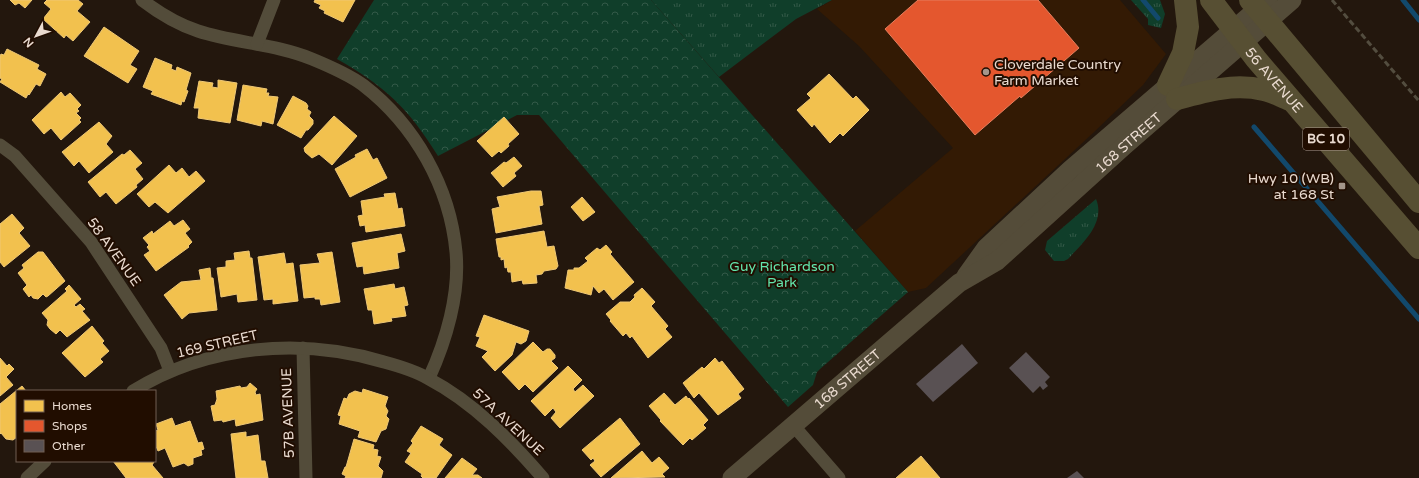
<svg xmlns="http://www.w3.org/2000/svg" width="1419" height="478" viewBox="0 0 1419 478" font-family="'Varela Round',sans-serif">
<defs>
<pattern id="grass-tufts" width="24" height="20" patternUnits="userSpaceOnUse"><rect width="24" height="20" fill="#103e2a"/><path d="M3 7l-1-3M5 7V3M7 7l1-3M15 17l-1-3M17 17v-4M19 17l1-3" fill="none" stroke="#335948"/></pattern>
<pattern id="park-crowns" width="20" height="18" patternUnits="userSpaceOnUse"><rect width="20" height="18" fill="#103e2a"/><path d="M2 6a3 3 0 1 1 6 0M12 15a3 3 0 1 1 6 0" fill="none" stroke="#335948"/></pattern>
</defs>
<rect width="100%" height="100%" fill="#23170d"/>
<!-- built -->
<polygon fill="#331a04" points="832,0 1120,0 1166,54 1143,85 1093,133 926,288 908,292 855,231 953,148 859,46 817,9"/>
<!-- grass -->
<g fill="url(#grass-tufts)">
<polygon points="651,0 832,0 796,19 719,77"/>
<polygon points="1131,0 1160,0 1165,14 1161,28 1148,25 1148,19"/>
<path d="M 1096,199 C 1106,223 1082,244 1068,259 L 1064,261 L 1054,261 L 1045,250 L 1047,241 Z"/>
</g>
<!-- park -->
<path fill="url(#park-crowns)" d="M 374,0 L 651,0 L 908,292 L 820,369 L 817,372 L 813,385 L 788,407 L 539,115 L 517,115 L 438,156 C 409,109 385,86 337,59 Z"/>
<!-- homes -->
<g fill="#f2c14e" stroke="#efc875">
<polygon points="10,0 32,0 25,8 19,3 15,5"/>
<polygon points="47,0 78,0 83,4 77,11 90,22 73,41 66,35 64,38 43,19 51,9 44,3"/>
<polygon points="315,0 355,0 343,22 324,13 325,11 319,8 321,5 314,2"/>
<polygon points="104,27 139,51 130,65 137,69 128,83 84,56"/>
<polygon points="7,49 39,65 37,69 46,74 40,86 36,84 29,95 28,94 26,98 0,82 2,79 0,78 0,56 1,54 4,55"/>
<polygon points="155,58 172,65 171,69 176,71 177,67 191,73 186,90 188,91 184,102 182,101 181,105 151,94 153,91 143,87"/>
<polygon points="829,74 853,99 856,96 869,110 843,136 840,133 830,143 814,124 812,127 797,110 811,98 807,94"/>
<polygon points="218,80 237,83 230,123 198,118 199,108 194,108 199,81 213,83 212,87 218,88"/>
<polygon points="243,85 267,89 266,93 269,93 268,96 278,97 273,124 262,121 261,126 237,120"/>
<polygon points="61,92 65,97 70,93 81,105 77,109 79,111 76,113 81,118 79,120 81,122 61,140 51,128 44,134 32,120"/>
<polygon points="293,96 306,103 308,106 307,109 311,112 309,116 313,120 313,124 308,130 306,130 301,138 277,125"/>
<polygon points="334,116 357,136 332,165 319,154 312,158 305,152 304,148"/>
<polygon points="504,117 519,134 508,144 509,146 501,153 499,151 492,157 477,141"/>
<polygon points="99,122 112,136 106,144 113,152 89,173 79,161 74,166 62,152"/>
<polygon points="367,149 373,160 377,158 387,178 350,197 335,169 356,157 355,155"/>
<polygon points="130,150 142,163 135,169 143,179 136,185 137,187 116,204 106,192 100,197 88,182 122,154 124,155"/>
<polygon points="514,157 522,166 514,173 516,176 503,187 491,173 504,162 506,163"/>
<polygon points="169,165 176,173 182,168 189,177 196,171 205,181 168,213 155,202 149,207 137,194"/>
<polygon points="531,191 541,191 543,205 539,206 542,224 496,233 492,209 500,207 497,197"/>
<polygon points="395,193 398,209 402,208 405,226 366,232 365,225 360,226 358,216 363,215 361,201 385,197 384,194"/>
<polygon points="582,197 595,212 583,221 571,207"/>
<polygon points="12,214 24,228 19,233 30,246 4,267 0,262 0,224"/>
<polygon points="183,220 190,229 185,233 192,242 188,246 189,247 156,271 144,255 150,251 147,247 149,245 143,238 152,231 153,234 170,221 174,226"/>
<polygon points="544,231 547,247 554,246 558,266 556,269 544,271 542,274 536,275 537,283 523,284 522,280 512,282 511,272 508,272 507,267 505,268 504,259 501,260 501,257 499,257 496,239"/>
<polygon points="401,234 405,251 397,253 399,268 364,274 363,266 357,267 352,243"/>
<polygon points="606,245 612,252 610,254 634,282 613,300 604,289 599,293 593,286 591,295 565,288 568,270 574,270 574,268 579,268 588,261 585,258 597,248 600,250"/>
<polygon points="249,251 250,258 252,258 257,300 238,302 237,294 221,297 217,268 226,267 226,261 235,260 234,253"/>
<polygon points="38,252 43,252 65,281 48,296 46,297 43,294 38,299 33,298 31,295 29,297 23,289 27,285 18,273 24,268 22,265"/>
<polygon points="332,252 340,302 321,305 320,299 315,299 315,297 304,298 300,265 320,263 317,254"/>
<polygon points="284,253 286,264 293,263 298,301 273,304 273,299 264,300 258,257"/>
<polygon points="210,268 211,278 213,278 217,310 189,313 182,319 164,295 181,282 201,280 199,270"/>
<polygon points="394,284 395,289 404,287 408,305 404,306 406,316 391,318 392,321 374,324 372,310 368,310 364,289"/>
<polygon points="69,285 81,299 74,305 76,307 80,304 85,309 82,311 90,320 67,337 60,330 56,334 50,329 47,325 48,320 42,313 67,291 65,289"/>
<polygon points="642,288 655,302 651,306 668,326 665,329 672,337 648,358 632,336 630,338 626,333 623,336 610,321 611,320 606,314 620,302 630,302 635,297 634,295"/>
<polygon points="484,315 529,331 526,341 521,344 516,342 512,355 495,371 482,357 488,351 476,346 480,337 476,336"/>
<polygon points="92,326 104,341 102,343 109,351 100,359 103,362 85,377 62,353"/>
<polygon points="533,342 543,352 547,349 550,349 555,355 555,358 551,361 558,368 533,392 525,384 519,390 502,372"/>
<polygon points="0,358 7,366 9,364 14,369 6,377 13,385 0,396"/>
<polygon points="715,358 719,363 722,361 744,389 738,394 741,398 718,415 699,393 694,398 683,383 702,367 704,369"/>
<polygon points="568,366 582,380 573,389 575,392 583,385 594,396 560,428 551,418 556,412 553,408 545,416 531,401"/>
<polygon points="250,383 257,389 255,392 256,395 260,394 263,420 236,426 235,419 223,422 222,420 214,421 211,406 215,405 217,399 216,391 240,386 241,388 247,387"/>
<polygon points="22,386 26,391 17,391 17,437 13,440 6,439 1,433 0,434 0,404"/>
<polygon points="363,389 388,397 385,406 388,411 386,416 389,419 386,429 381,431 376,442 358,437 360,431 339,424 341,416 338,415 344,398 347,399 349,394 355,391 362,393"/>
<polygon points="664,393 675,405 686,396 688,399 689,398 708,420 703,425 706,428 692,440 690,438 683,445 660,421 661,420 649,406"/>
<polygon points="172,418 175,426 190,421 198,443 202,442 204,449 201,450 202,455 193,458 193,464 188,466 184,463 173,467 165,448 158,451 155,444 155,431 158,430 156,424"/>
<polygon points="620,418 640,444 601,477 590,465 595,461 593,458 591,460 582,450"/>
<polygon points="421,426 443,439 439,445 452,455 436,478 423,478 421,476 422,474 405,462 411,453 407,451 413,443 411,441"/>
<polygon points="246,432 246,437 258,435 261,461 265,461 268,478 236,478 231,434"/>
<polygon points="354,439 374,445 373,449 378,450 377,456 381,457 378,466 383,471 381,478 345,478 346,476 342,474 345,467 346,467"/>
<polygon points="642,451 652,463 659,457 669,468 662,474 665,477 611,478"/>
<polygon points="921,456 940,478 896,478"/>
<polygon points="462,458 477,469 472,475 478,475 482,478 445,478"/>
<polygon points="113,461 153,461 154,462 152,465 163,478 126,478"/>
</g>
<!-- shops -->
<polygon fill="#e4572e" stroke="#e67e5e" points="918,0 1038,0 1079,48 1021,98 1020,96 975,135 885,29"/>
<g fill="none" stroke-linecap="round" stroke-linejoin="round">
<!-- stream -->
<g stroke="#12496c" stroke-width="5">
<polyline points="1143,0 1158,18"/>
<polyline points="1403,0 1419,20"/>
<polyline points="1254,127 1419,319"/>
</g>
</g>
<!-- building -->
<g fill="#595153">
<polygon points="962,344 978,363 933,402 916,384"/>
<polygon points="1026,352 1050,377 1045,382 1048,386 1043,390 1040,386 1033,393 1009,368"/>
<polygon points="1077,471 1084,478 1067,478"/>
</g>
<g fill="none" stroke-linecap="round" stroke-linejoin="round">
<!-- street -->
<g stroke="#534c3a" stroke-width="13">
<path d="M 142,0 C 159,13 177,24 198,31 C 235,43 275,44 312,59 C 329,66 348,74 363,85 C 415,125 450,187 456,252 C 460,294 446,341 429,378"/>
<polyline points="257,44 274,0"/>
<polyline points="0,145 15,156 91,242 161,348 170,371"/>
<polyline points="303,348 306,478"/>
<path d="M 133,391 C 207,345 301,337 384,362 C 399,366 416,371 429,379 C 473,402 511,441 543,478"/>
<polyline points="793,425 839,478"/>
<polyline points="27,478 45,461"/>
</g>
<!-- secondary -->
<g stroke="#544c39" stroke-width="19">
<polyline points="966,276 986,248 1070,170 1268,0"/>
<path id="s1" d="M 732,478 L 959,283 L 997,261 L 1124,146 L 1292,0"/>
</g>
<!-- highway -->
<g stroke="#574f33" stroke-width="22">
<path id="s2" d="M 1211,0 L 1256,59 L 1419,248"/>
<polyline points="1250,0 1419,202"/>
<polyline points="1168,85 1183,53 1188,27 1185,0"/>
<path d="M 1177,99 C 1206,91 1234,83 1264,90 C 1273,92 1282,97 1290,100"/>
</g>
<!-- rail -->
<polyline stroke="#534d3f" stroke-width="3" stroke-dasharray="6 3" stroke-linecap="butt" points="1332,0 1419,101"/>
</g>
<!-- markers -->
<g fill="#a4968b" stroke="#210d00" stroke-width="1.5">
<circle cx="986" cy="72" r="4"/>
<rect x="1338" y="182" width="8" height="8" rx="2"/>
</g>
<g text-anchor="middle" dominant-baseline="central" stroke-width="4" stroke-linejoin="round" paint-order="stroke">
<!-- shield labels -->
<rect fill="#210d00" stroke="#ad9c91" stroke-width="1" x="1303" y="128" width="46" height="22" rx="3"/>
<g font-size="13" font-weight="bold" fill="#e9dacf">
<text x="1326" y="139">BC 10</text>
</g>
<!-- poi labels -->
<g font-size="14" fill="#e9dacf" stroke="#210d00" text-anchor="start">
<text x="994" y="64">Cloverdale Country<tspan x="994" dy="16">Farm Market</tspan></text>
<text x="1334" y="178" text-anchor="end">Hwy 10 (WB)<tspan x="1334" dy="16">at 168 St</tspan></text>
</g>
<!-- street labels -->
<g font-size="14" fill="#e9dacf" stroke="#210d00">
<text stroke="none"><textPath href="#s2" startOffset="102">56 AVENUE</textPath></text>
<text stroke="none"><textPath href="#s1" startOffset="520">168 STREET</textPath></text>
<text transform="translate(114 252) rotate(54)">58 AVENUE</text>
<text transform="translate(217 344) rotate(-13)">169 STREET</text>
<text stroke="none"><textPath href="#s1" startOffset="152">168 STREET</textPath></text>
<text transform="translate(288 413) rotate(-92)">57B AVENUE</text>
<text transform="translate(508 422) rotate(43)">57A AVENUE</text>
</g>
<!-- park labels -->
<g font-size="14" fill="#63e5ac" stroke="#210d00">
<text x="782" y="266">Guy Richardson<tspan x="782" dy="16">Park</tspan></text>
</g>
</g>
<!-- legend -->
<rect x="16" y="390" width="140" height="72" fill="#210d00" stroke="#715f53"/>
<rect x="24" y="400" width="20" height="12" fill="#f2c14e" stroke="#715f53"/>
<text x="52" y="410" font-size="12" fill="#e9dacf">Homes</text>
<rect x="24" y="420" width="20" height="12" fill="#e4572e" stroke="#715f53"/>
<text x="52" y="430" font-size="12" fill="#e9dacf">Shops</text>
<rect x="24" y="440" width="20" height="12" fill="#595153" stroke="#715f53"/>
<text x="52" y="450" font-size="12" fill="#e9dacf">Other</text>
<!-- north arrow -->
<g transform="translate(36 36) rotate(229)" stroke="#210d00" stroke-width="3" paint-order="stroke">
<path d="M0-3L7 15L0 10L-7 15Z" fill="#e9dacf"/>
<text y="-6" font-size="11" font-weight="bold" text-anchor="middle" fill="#e9dacf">N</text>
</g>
</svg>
